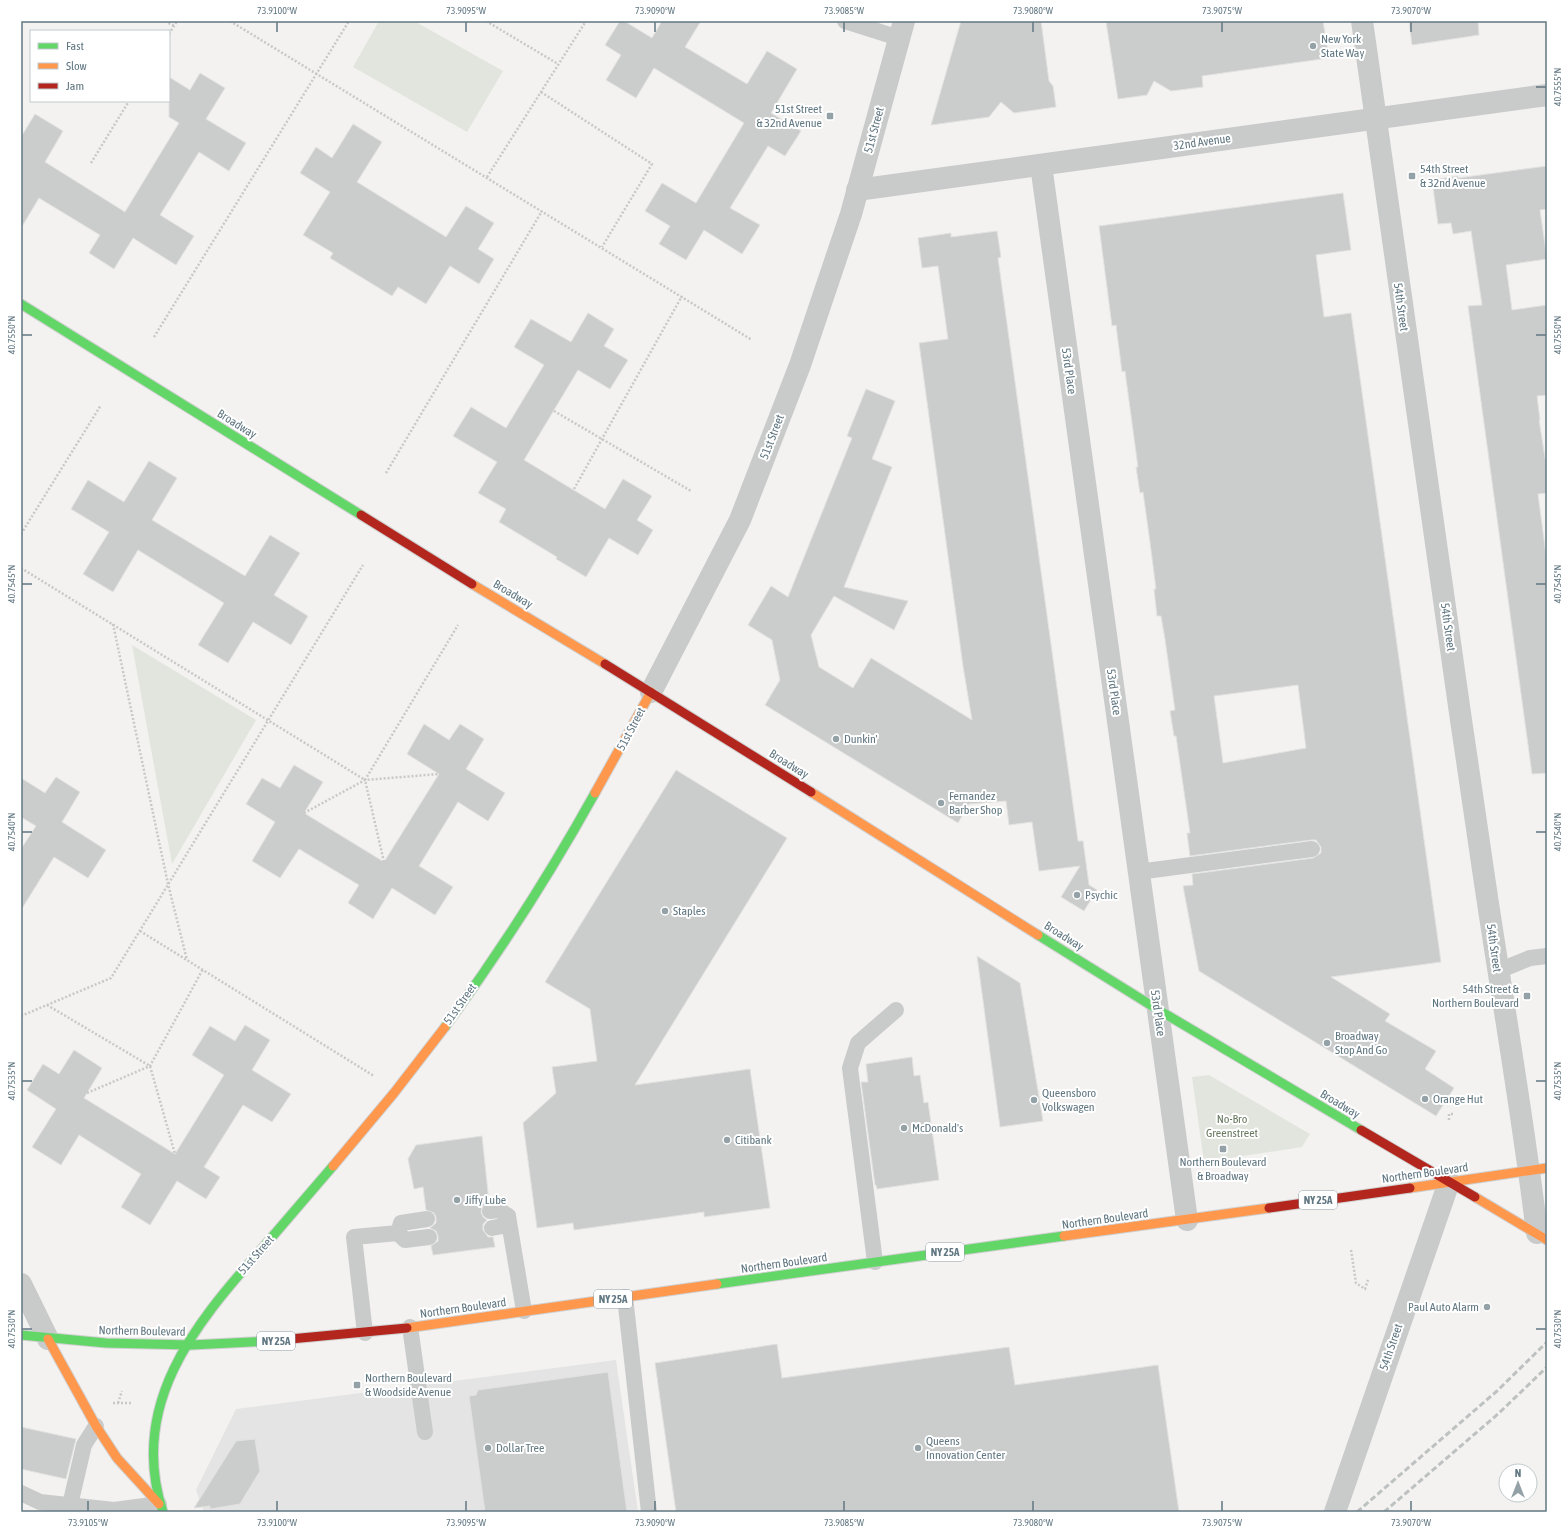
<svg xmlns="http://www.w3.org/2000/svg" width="1568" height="1533" viewBox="0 0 1568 1533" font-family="'Asap Condensed',sans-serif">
<rect width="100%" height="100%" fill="#f3f2f0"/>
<!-- built -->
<polygon fill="#e3e4e3" points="616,1360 638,1512 204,1512 196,1490 236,1409"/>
<!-- green -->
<g fill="#e2e5de">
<polygon points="379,21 414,21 503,71 467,132 353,67"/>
<polygon points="132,645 256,720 172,864"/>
<polygon points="1209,1075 1310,1134 1302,1147 1204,1162 1192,1077"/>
</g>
<!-- building -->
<g fill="#cbcccc" stroke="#e2e2e0" fill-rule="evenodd">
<polygon points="620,21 624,21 652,38 662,21 701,21 685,47 747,84 767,51 797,69 771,113 801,131 785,156 768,146 730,208 760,225 742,254 704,230 686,260 659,244 670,226 645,211 662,183 696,203 744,123 654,68 636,98 606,80 621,55 605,45"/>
<polygon points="961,21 1041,21 1049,81 1053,86 1056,107 1014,113 1001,102 989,117 931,125"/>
<polygon points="1106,21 1323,21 1329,58 1202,76 1203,87 1171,91 1154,81 1147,95 1118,99"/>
<polygon points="1409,21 1478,21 1479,35 1412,45"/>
<polygon points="200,73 225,88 206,119 246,143 229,171 199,152 160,215 194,236 176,265 133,238 114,269 89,253 100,235 39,198 21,228 21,137 35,114 63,131 45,162 125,212 179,123 169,117 169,77 190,90"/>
<polygon points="353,124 382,142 357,182 446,237 466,206 494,223 478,249 494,259 479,284 450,266 426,304 398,287 392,296 330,258 333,253 303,235 330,192 300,173 316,147 332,158"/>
<polygon points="1547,166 1547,209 1540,210 1547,259 1506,265 1512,310 1547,305 1547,395 1537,396 1540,420 1539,420 1547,470 1547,493 1538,494 1547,562 1547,773 1532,774 1468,306 1482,305 1471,231 1453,234 1451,223 1438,224 1432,180 1458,176 1458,178"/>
<path d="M 1343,193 L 1351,250 L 1316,255 L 1324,317 L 1351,313 L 1441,962 L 1331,977 L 1390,1014 L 1385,1021 L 1436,1051 L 1425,1069 L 1454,1088 L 1436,1116 L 1199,971 L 1183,886 L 1193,885 L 1192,874 L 1313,858 L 1321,853 L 1321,847 L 1316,840 L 1311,840 L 1190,856 L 1187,833 L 1190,833 L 1176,736 L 1174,736 L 1170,711 L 1175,710 L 1165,639 L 1161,616 L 1157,616 L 1154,589 L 1156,589 L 1150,542 L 1143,492 L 1140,493 L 1136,467 L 1138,467 L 1125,371 L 1122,372 L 1116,325 L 1112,326 L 1099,226 ZM 1298,685 L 1306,748 L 1223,763 L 1214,696 Z"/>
<polygon points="997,231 1001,257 998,258 1078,841 1083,841 1089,885 1097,890 1084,911 1061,897 1080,866 1039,871 1032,822 1009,825 1006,801 969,804 958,823 765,705 780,680 772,640 748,625 771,586 788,597 852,438 847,436 866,389 895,401 872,459 892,467 844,587 908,601 894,630 834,596 811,635 819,667 853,688 871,658 972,720 963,666 919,343 948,339 938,266 922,268 918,238 951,233 951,237"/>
<polygon points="588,313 614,329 604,346 628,360 610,389 578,370 524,460 605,509 623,479 652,496 637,520 653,530 638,555 609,538 586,577 556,559 557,557 499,522 506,509 478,493 497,462 453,436 471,407 506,428 544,365 514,347 531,319 571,342"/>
<polygon points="149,461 177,478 152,520 245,576 270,535 300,553 274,595 308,616 291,645 253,622 228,663 198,645 224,603 138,550 113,592 83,574 109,532 71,509 88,480 124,502"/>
<polygon points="424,724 449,740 460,724 484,739 466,769 505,793 488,821 458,802 419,866 453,887 435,915 392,888 373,919 348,903 359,885 299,849 280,878 252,861 275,822 246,804 262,778 280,788 294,765 323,782 304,813 384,862 439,774 407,754"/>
<polygon points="676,770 787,838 635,1085 750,1069 770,1208 704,1217 704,1212 574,1230 573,1223 537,1228 523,1123 556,1093 552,1067 597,1061 590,1009 545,982"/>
<polygon points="56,777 80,792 62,822 106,850 88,878 54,857 21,910 21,849 36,826 21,817 21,778 45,793"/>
<polygon points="977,956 1020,983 1043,1121 1000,1127"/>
<polygon points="245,1025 270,1040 252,1070 291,1094 272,1122 243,1105 204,1167 220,1177 206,1199 177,1181 150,1225 121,1207 141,1174 79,1135 61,1165 32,1147 56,1109 27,1090 43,1064 59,1074 74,1050 102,1068 84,1098 175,1154 224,1075 192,1055 210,1026 235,1041"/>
<polygon points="912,1057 914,1076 920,1075 924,1103 928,1102 939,1180 877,1189 876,1185 875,1185 861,1082 868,1082 866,1064"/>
<polygon points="482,1136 489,1202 482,1207 481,1212 483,1217 487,1220 483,1224 483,1230 488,1237 493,1237 495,1247 433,1255 431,1246 438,1241 438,1236 436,1231 430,1228 436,1223 436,1217 434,1213 426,1210 423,1187 414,1189 408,1159 416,1145"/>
<polygon points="777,1344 782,1378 1009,1347 1015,1385 1158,1365 1179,1512 676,1512 655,1363"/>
<polygon points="608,1372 627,1512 485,1512 469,1396 476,1395 478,1390"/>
<polygon points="21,1427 76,1439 66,1479 21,1469"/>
<polygon points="255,1439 260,1471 240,1504 210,1509 210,1506 194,1508 236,1441"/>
</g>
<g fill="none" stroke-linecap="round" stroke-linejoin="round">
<defs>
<g id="fast">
<polyline points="21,304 361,515"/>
<polyline points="1038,935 1157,1009 1361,1130"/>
<path d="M 445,1027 C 500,952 550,874 595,793"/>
<polyline points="717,1284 1064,1236"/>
<polyline points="21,1335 106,1343 191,1345 269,1341"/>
<path d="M 163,1512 C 128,1406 194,1325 260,1251 C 285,1222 309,1194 333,1166"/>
</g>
<g id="slow">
<polyline points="472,584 605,664"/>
<polyline points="811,792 1038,935"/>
<polyline points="595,793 651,692"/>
<polyline points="333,1166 394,1093 445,1027"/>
<polyline points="1410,1188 1547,1168"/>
<polyline points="1475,1197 1547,1240"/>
<polyline points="1064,1236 1269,1208"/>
<polyline points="407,1328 717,1284"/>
<polyline points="48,1339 96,1426 117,1458 159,1504"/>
</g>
<g id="jam">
<polyline points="361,515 472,584"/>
<polyline points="605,664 811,792"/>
<polyline points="1361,1130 1475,1197"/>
<polyline points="1269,1208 1410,1188"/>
<polyline points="269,1341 407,1328"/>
</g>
</defs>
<!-- fast casing -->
<use href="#fast" stroke="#cfd0d0" stroke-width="11"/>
<!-- slow casing -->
<use href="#slow" stroke="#cfd0d0" stroke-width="11"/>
<!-- jam casing -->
<use href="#jam" stroke="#cfd0d0" stroke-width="11"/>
<!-- path -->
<g stroke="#c8c8c9" stroke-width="2.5" stroke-dasharray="2 2" stroke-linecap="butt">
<polyline points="165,21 174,26"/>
<polyline points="230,21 752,340"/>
<polyline points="486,21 558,64"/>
<polyline points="169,34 177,21"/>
<polyline points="541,92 652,164 602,247"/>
<polyline points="91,163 129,101"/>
<polyline points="487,177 586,21"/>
<polyline points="154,337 349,21"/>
<polyline points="554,411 691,491"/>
<polyline points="386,473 542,211"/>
<polyline points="574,489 682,296"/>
<polyline points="21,534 101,405"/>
<polyline points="21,568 365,780"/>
<polyline points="113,624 168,884 187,960"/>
<polyline points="304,813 365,780 439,774"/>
<polyline points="384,862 365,780 458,625"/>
<polyline points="140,931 374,1076"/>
<polyline points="47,1005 150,1066 175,1154"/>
<polyline points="21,1016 111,978 363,565"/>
<polyline points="87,1093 150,1066 203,969"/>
<polyline points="1449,1120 1449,1114 1454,1114"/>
<polyline points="1351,1250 1356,1283 1365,1289 1368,1280"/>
<polyline points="113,1403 132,1403"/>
<polyline points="118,1403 122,1391"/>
</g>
<!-- lane -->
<g stroke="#c9cbcb" stroke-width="16">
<polyline points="845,21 899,38"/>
<polyline points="1138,872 1312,849"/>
<polyline points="1498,971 1530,958 1547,956"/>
<polyline points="490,1211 499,1210 508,1216 524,1311"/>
<polyline points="492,1228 503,1226 508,1216"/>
<polyline points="398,1233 401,1223 427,1219"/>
<polyline points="875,1262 850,1068 858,1043 896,1010"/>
<polyline points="625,1297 649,1512"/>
<polyline points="410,1327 425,1432"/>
<polyline points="365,1333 354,1237 398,1233 405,1240 429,1237"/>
<polyline points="21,1493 40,1502 114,1510 159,1504"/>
<polyline points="70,1505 84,1445 96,1426"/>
</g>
<!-- street -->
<g stroke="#c9cbcb" stroke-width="22">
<path d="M 1362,21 C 1400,300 1440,578 1481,856 C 1499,982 1522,1107 1537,1233"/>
<polyline points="1041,165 1187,1220"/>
<polyline points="857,190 1547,95"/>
<polyline points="651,692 740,520 800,365 851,214 904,21"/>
<polyline points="21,1284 48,1339"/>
<polyline points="1335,1512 1449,1182"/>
</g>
<!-- fast -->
<use href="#fast" stroke="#63d668" stroke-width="9"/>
<!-- slow -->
<use href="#slow" stroke="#ff974d" stroke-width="9"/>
<!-- jam -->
<use href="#jam" stroke="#b3261e" stroke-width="9"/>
<!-- rail -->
<g stroke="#bec1c1" stroke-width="3" stroke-dasharray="6 3" stroke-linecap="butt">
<polyline points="1357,1512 1497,1391 1547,1342"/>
<polyline points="1384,1512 1498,1414 1547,1367"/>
</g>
</g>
<!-- ticks -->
<path fill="none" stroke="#617782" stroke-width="1.5" d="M 277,22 L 277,32M 466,22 L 466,32M 655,22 L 655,32M 844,22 L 844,32M 1033,22 L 1033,32M 1222,22 L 1222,32M 1411,22 L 1411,32M 1536,87 L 1546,87M 22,335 L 32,335M 1536,335 L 1546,335M 22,584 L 32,584M 1536,584 L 1546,584M 22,832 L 32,832M 1536,832 L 1546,832M 22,1081 L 32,1081M 1536,1081 L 1546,1081M 22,1329 L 32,1329M 1536,1329 L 1546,1329M 88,1501 L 88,1511M 277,1501 L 277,1511M 466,1501 L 466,1511M 655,1501 L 655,1511M 844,1501 L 844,1511M 1033,1501 L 1033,1511M 1222,1501 L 1222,1511M 1411,1501 L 1411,1511"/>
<!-- markers -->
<g fill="#94a2a8" stroke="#fff" stroke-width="1.5">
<circle cx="1313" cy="46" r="4"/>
<rect x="826" y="112" width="8" height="8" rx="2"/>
<rect x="1408" y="172" width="8" height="8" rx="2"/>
<circle cx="836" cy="739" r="4"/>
<circle cx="941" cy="803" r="4"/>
<circle cx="1077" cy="895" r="4"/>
<circle cx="665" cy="911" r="4"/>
<rect x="1523" y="992" width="8" height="8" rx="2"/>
<circle cx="1327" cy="1043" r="4"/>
<circle cx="1425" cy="1099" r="4"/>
<circle cx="1034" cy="1100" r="4"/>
<circle cx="904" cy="1128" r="4"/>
<circle cx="727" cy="1140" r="4"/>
<rect x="1219" y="1145" width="8" height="8" rx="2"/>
<circle cx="457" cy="1200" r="4"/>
<circle cx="1487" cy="1307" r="4"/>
<rect x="353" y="1381" width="8" height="8" rx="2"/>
<circle cx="488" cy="1448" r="4"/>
<circle cx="918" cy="1448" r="4"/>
</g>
<g text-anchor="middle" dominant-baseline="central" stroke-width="4" stroke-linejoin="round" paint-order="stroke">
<!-- shield labels -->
<g fill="#fff" stroke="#90a0a8" stroke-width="1">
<rect x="1299" y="1191" width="38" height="18" rx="3"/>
<rect x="926" y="1243" width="38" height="18" rx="3"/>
<rect x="594" y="1290" width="38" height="18" rx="3"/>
<rect x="257" y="1332" width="38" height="18" rx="3"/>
</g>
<g font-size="11" font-weight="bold" fill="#617782">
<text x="1318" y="1200">NY 25A</text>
<text x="945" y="1252">NY 25A</text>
<text x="613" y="1299">NY 25A</text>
<text x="276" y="1341">NY 25A</text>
</g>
<!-- poi labels -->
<g font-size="12" fill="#617782" stroke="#fff" text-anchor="start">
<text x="1321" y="39">New York<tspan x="1321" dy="14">State Way</tspan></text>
<text x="822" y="109" text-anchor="end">51st Street<tspan x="822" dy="14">&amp; 32nd Avenue</tspan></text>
<text x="1420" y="169">54th Street<tspan x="1420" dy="14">&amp; 32nd Avenue</tspan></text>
<text x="844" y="739">Dunkin'</text>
<text x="949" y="796">Fernandez<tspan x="949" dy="14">Barber Shop</tspan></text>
<text x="1085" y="895">Psychic</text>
<text x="673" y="911">Staples</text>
<text x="1519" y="989" text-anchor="end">54th Street &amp;<tspan x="1519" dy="14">Northern Boulevard</tspan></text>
<text x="1335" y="1036">Broadway<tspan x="1335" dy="14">Stop And Go</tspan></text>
<text x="1042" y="1093">Queensboro<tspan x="1042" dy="14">Volkswagen</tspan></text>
<text x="1433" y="1099">Orange Hut</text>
<text x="912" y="1128">McDonald's</text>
<text x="735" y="1140">Citibank</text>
<text x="1223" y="1162" text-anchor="middle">Northern Boulevard<tspan x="1223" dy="14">&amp; Broadway</tspan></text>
<text x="465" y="1200">Jiffy Lube</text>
<text x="1479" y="1307" text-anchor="end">Paul Auto Alarm</text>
<text x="365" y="1378">Northern Boulevard<tspan x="365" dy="14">&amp; Woodside Avenue</tspan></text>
<text x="926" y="1441">Queens<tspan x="926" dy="14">Innovation Center</tspan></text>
<text x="496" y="1448">Dollar Tree</text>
</g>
<!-- street labels -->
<g font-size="12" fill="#617782" stroke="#fff">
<text transform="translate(874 130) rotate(-75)">51st Street</text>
<text transform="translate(1202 142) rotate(-8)">32nd Avenue</text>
<text transform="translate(1401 307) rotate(82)">54th Street</text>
<text transform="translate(1069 371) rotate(82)">53rd Place</text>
<text transform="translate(237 424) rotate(32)">Broadway</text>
<text transform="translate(772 437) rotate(-69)">51st Street</text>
<text transform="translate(513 594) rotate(31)">Broadway</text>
<text transform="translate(1448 627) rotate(82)">54th Street</text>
<text transform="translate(1114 692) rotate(82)">53rd Place</text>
<text transform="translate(631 729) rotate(-62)">51st Street</text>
<text transform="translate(789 764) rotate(32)">Broadway</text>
<text transform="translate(1064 936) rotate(32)">Broadway</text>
<text transform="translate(1494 948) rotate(82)">54th Street</text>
<text transform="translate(460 1004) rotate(-55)">51st Street</text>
<text transform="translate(1158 1013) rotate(82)">53rd Place</text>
<text transform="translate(1340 1104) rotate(31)">Broadway</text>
<text transform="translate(1425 1173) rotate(-8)">Northern Boulevard</text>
<text transform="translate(1105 1219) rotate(-8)">Northern Boulevard</text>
<text transform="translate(256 1255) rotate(-49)">51st Street</text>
<text transform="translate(784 1263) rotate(-8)">Northern Boulevard</text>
<text transform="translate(463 1308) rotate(-8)">Northern Boulevard</text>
<text transform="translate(142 1331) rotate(1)">Northern Boulevard</text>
<text transform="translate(1391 1347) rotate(-71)">54th Street</text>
</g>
<!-- park labels -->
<g font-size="12" fill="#687960" stroke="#fff">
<text x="1232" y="1119">No-Bro<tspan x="1232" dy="14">Greenstreet</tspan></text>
</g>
</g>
<!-- border -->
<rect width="1568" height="1533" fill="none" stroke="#ffffff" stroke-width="44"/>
<!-- legend -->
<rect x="30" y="30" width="140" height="72" fill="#ffffff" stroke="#c0c9cd"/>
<rect x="38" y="43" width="20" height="6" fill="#63d668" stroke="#c0c9cd"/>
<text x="66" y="50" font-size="12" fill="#617782">Fast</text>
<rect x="38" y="63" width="20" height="6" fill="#ff974d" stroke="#c0c9cd"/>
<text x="66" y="70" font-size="12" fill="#617782">Slow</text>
<rect x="38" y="83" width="20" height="6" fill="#b3261e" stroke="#c0c9cd"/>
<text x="66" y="90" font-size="12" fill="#617782">Jam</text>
<!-- north arrow -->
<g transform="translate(1518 1483)"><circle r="19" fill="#ffffff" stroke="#c0c9cd"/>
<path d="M0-3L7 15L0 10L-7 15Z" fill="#94a2a8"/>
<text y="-6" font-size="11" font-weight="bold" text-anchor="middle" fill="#617782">N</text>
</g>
<rect x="22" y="22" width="1524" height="1489" fill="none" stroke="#617782" stroke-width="1.5"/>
<g font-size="10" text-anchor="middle" fill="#617782">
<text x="277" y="14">73.9100°W</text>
<text x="466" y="14">73.9095°W</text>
<text x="655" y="14">73.9090°W</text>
<text x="844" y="14">73.9085°W</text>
<text x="1033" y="14">73.9080°W</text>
<text x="1222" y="14">73.9075°W</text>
<text x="1411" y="14">73.9070°W</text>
<text transform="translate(1557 87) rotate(-90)" y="4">40.7555°N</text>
<text transform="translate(11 335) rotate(-90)" y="4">40.7550°N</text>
<text transform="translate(1557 335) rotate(-90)" y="4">40.7550°N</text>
<text transform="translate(11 584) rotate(-90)" y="4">40.7545°N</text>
<text transform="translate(1557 584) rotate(-90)" y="4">40.7545°N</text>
<text transform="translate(11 832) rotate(-90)" y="4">40.7540°N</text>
<text transform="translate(1557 832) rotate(-90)" y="4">40.7540°N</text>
<text transform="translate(11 1081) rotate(-90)" y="4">40.7535°N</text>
<text transform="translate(1557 1081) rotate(-90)" y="4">40.7535°N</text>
<text transform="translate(11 1329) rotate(-90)" y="4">40.7530°N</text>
<text transform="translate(1557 1329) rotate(-90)" y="4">40.7530°N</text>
<text x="88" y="1526">73.9105°W</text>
<text x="277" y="1526">73.9100°W</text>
<text x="466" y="1526">73.9095°W</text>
<text x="655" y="1526">73.9090°W</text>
<text x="844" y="1526">73.9085°W</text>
<text x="1033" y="1526">73.9080°W</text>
<text x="1222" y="1526">73.9075°W</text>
<text x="1411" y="1526">73.9070°W</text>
</g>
</svg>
